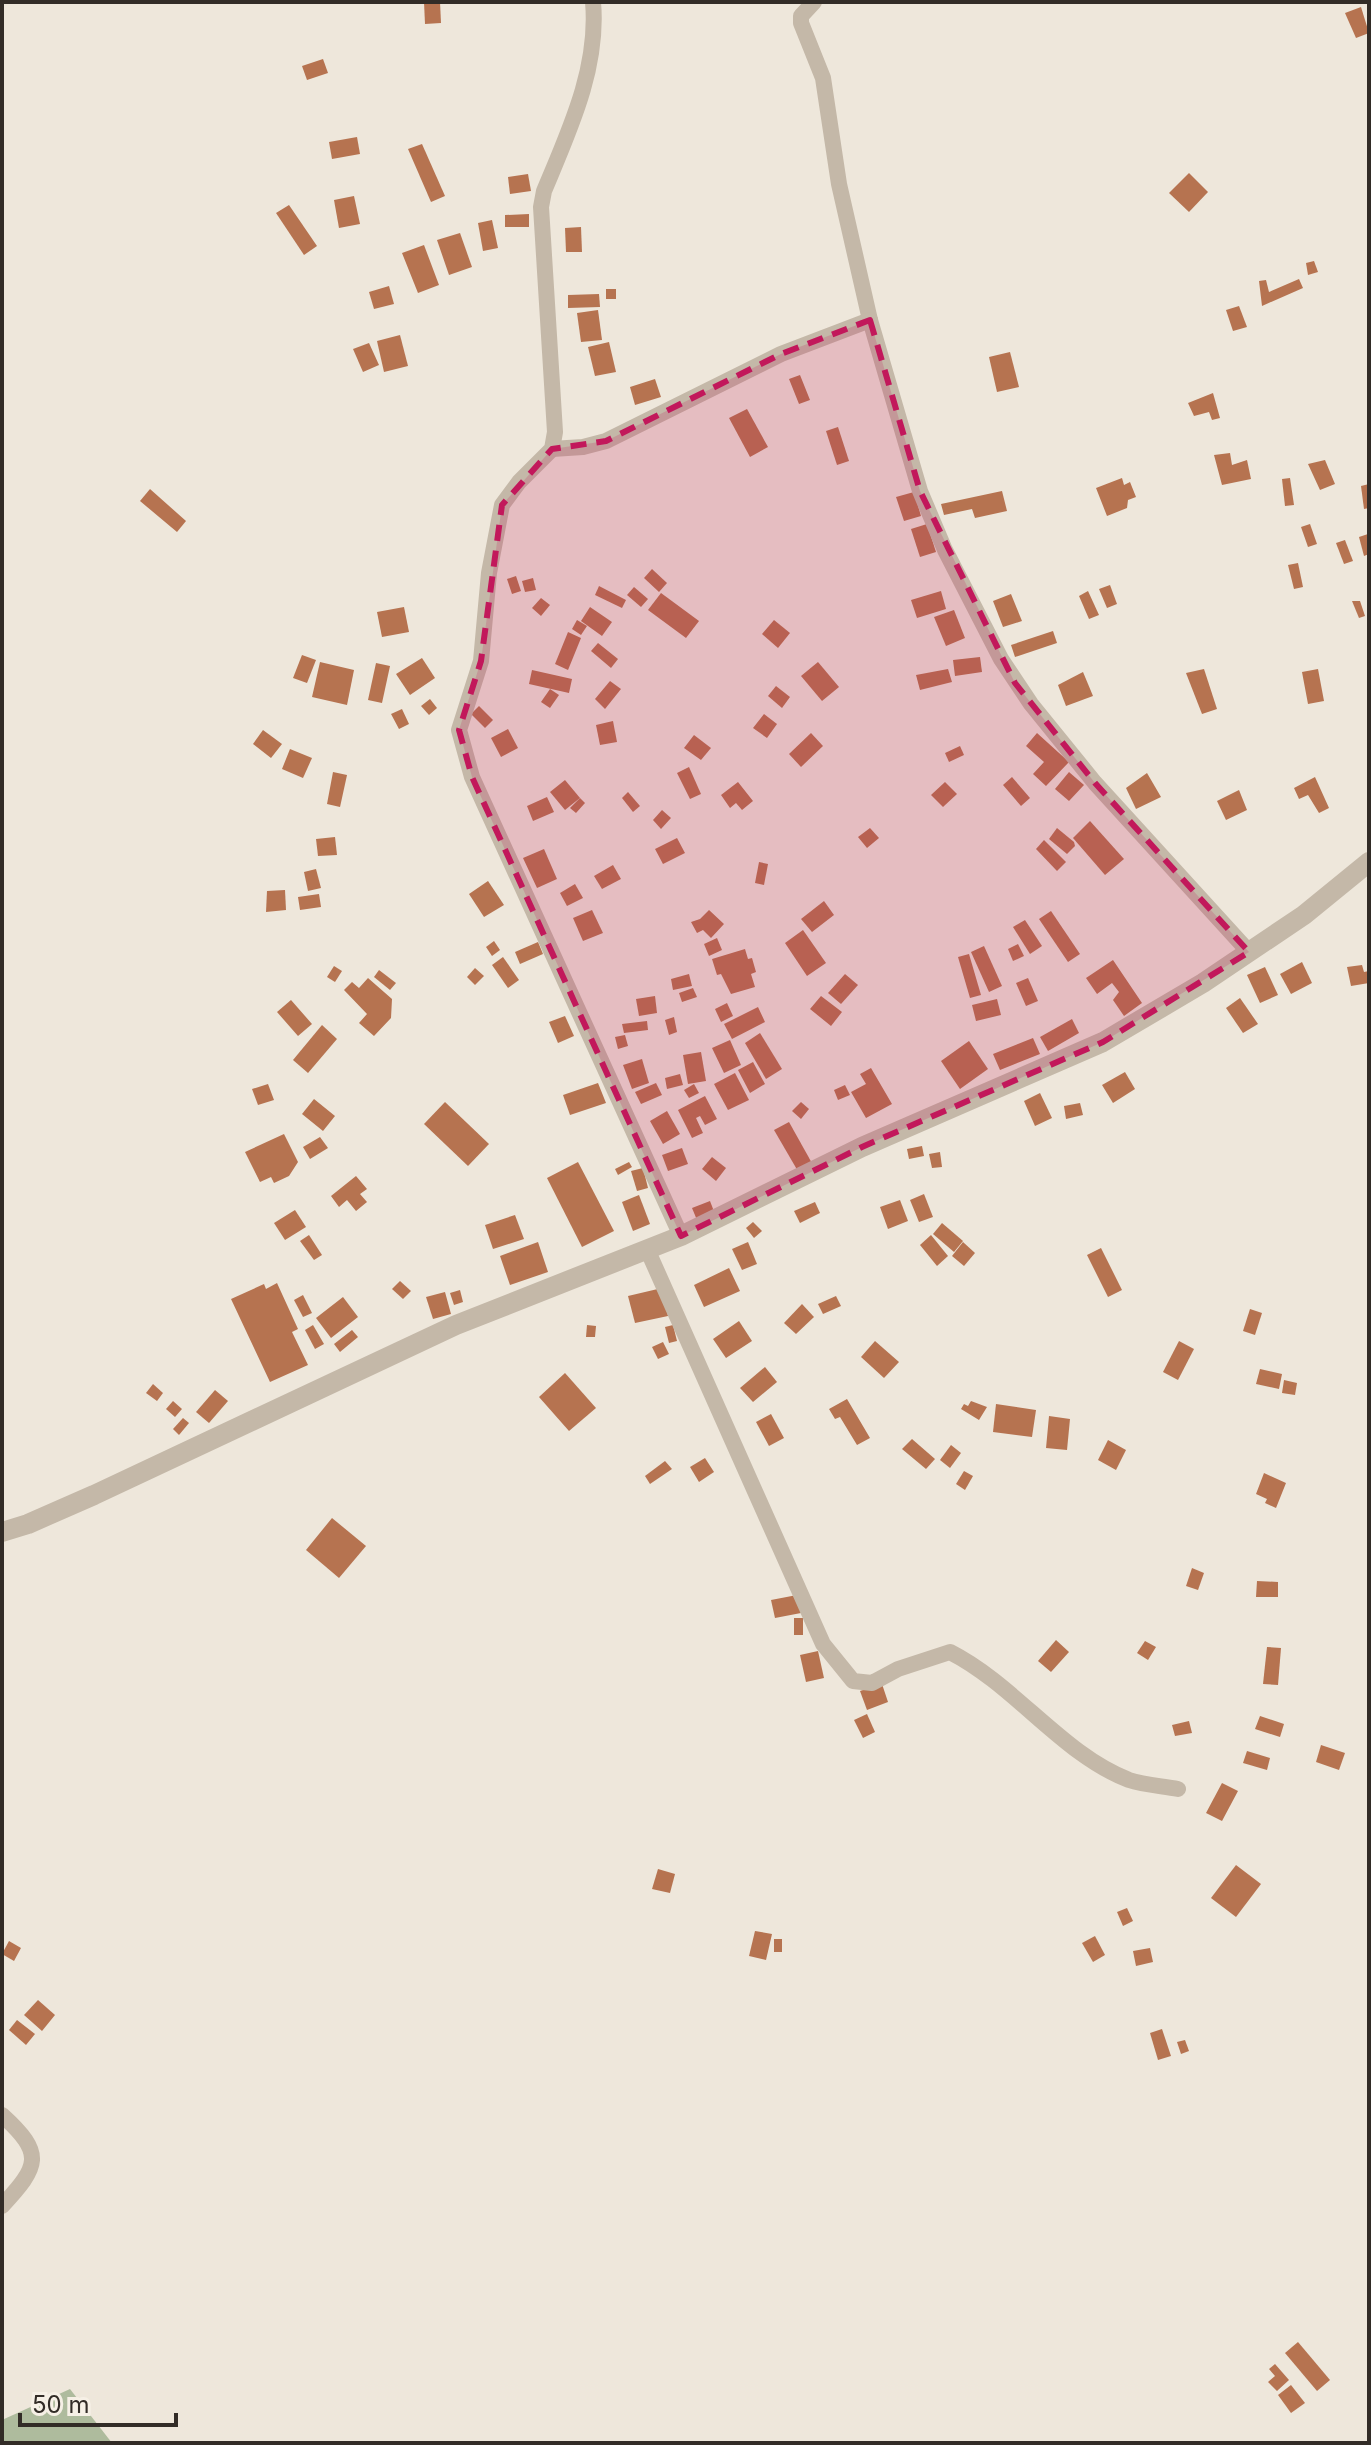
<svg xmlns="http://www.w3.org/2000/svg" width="1371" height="2445" viewBox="0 0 1371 2445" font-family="Inter,sans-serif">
<rect width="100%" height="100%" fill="#eee7db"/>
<!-- green -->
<polygon fill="#aebb9d" points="70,2389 112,2443 2,2443 2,2420"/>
<!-- building -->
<g fill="#b67350">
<polygon points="424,2 440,2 441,23 425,24"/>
<polygon points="1361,7 1369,33 1356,38 1345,13"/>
<polygon points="323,59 328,73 307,80 302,66"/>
<polygon points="357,137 360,154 332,159 329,142"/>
<polygon points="422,144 445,196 431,202 408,149"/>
<polygon points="1189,173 1208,192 1189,212 1169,193"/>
<polygon points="528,174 531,191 510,194 508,177"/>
<polygon points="354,196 360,224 339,228 334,200"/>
<polygon points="289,205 317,246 304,255 276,213"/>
<polygon points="529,214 529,227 505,227 505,215"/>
<polygon points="492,220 498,248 483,251 478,223"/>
<polygon points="581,227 582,252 566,252 565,228"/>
<polygon points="460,233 472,267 449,275 437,240"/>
<polygon points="424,245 439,285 418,293 402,253"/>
<polygon points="1314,261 1318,272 1308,275 1306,263"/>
<polygon points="1299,279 1303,288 1262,306 1259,281 1266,280 1269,292"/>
<polygon points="389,286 394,304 374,309 369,292"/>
<rect x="606" y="289" width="10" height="10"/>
<polygon points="599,294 600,307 568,308 568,295"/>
<polygon points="1239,306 1247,327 1233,331 1226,310"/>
<polygon points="598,310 602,340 581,342 577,313"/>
<polygon points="400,335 408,366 384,372 377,341"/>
<polygon points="609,342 616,372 595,376 588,347"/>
<polygon points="369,343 379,365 363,372 353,349"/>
<polygon points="1010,352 1019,387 997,392 989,357"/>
<polygon points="800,375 810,400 799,404 789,379"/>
<polygon points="655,379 661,397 635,405 630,387"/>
<polygon points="1213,393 1220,418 1212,420 1209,412 1194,416 1188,403"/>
<polygon points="747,409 768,447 750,457 729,418"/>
<polygon points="838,427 849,461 837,465 826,431"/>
<polygon points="1230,453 1232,465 1247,460 1251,479 1222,485 1214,455"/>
<polygon points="1325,460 1335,484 1320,490 1308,464"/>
<polygon points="1122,478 1124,485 1130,482 1136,497 1128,500 1127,508 1107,516 1096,488"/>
<polygon points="1290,478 1294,505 1285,506 1282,479"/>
<polygon points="1369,484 1369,508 1364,509 1361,486"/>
<polygon points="150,489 186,521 177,532 140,501"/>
<polygon points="1002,491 1007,511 975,518 972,509 944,515 941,504"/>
<polygon points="914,492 921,516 904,521 896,497"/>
<polygon points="927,524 936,552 920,557 911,529"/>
<polygon points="1310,524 1317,544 1308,547 1301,527"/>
<polygon points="1368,534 1369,554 1364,556 1359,537"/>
<polygon points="1345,540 1353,561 1344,564 1336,543"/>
<polygon points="1298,563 1303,587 1294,589 1288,565"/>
<polygon points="652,569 667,583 659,592 644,578"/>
<polygon points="516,576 521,591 512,594 507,579"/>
<polygon points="533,578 536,590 525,592 522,581"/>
<polygon points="1110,585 1117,604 1107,608 1099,589"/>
<polygon points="599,586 626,600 622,608 595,595"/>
<polygon points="634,587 648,599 641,607 627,595"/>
<polygon points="941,591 946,609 917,618 911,600"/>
<polygon points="1088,591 1099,615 1089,619 1079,596"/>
<polygon points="661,593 699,621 686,638 648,610"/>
<polygon points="1011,594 1022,621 1003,627 993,601"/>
<polygon points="541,598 550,605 541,616 532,608"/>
<polygon points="1352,601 1360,601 1365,616 1359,618"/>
<polygon points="404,607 409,632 382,637 377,612"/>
<polygon points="590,607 612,622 602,636 581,621"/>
<polygon points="954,610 965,638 946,646 934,617"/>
<polygon points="577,620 587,626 581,635 572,629"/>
<polygon points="774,620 790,633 778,648 762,634"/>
<polygon points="1053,631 1057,643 1015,657 1011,645"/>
<polygon points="568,632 581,638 568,670 555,664"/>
<polygon points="598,643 618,659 611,668 591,651"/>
<polygon points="302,655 316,660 307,683 293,678"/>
<polygon points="980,657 982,672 955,676 953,660"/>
<polygon points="422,658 435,678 410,695 396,674"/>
<polygon points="320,662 354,670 347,705 312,697"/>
<polygon points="818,662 839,687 822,701 801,676"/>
<polygon points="376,663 390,666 382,703 368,700"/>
<polygon points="948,669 952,682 920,690 916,675"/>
<polygon points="1204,669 1217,709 1202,714 1186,673"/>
<polygon points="1318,669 1324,701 1308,704 1302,672"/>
<polygon points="532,670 572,679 569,693 529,684"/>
<polygon points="1083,672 1093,696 1066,706 1058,685"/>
<polygon points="610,681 621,689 605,709 595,699"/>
<polygon points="776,686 790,697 782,708 768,696"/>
<polygon points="550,689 559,695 550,708 541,702"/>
<polygon points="430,699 437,708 429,715 421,706"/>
<polygon points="479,706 493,720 485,728 471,714"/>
<polygon points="402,709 409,724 399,729 391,714"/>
<polygon points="764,714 777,724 767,738 753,728"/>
<polygon points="613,721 617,742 600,745 596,725"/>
<polygon points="508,729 518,748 501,757 491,738"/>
<polygon points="263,730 282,744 271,758 253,744"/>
<polygon points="811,733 823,746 801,767 789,754"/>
<polygon points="1037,733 1069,762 1046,786 1033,774 1044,762 1026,746"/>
<polygon points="694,735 711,748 701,760 684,748"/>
<polygon points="960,746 964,755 949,762 945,753"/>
<polygon points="290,749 312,758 303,778 282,769"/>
<polygon points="689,767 701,794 690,799 677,773"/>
<polygon points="333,772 347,775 340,807 327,804"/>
<polygon points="1069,772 1084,785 1069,801 1055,789"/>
<polygon points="1147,773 1161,797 1136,809 1126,788"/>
<polygon points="1012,777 1030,798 1021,806 1003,785"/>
<polygon points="1315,777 1329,808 1319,813 1308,795 1299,799 1294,788"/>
<polygon points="565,780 580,798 565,810 550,792"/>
<polygon points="738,782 753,801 742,810 736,803 730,808 721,795"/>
<polygon points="945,782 957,794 943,807 931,795"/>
<polygon points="1239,790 1247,810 1226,820 1217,801"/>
<polygon points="628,792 640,806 633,812 622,798"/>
<polygon points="547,797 554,812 533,821 527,806"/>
<polygon points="580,798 585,803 576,813 570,808"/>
<polygon points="662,810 671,818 661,829 653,820"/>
<polygon points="1090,821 1124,859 1105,875 1073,838"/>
<polygon points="870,828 879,838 867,848 858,837"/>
<polygon points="1057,828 1074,842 1075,846 1067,854 1049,839"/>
<polygon points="335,837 337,855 318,856 316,839"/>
<polygon points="677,838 685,853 663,864 655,849"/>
<polygon points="1044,840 1066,862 1057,871 1036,849"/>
<polygon points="544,849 557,879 537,888 523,858"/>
<polygon points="759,862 768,864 764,885 755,883"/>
<polygon points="613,865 621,879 602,889 594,876"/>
<polygon points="316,869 321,888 308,891 304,872"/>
<polygon points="488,881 504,905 484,917 469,894"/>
<polygon points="575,884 583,898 567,906 560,893"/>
<polygon points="285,890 286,910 266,912 267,891"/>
<polygon points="319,894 321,907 300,910 298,897"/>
<polygon points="824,901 834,915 812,932 801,919"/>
<polygon points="592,910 603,933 583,941 573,918"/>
<polygon points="709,910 724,924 711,938 703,930 697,933 691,922 700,919"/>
<polygon points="1051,911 1080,954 1068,962 1039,919"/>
<polygon points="1025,920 1042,946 1030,954 1013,927"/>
<polygon points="803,930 826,963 807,976 785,943"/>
<polygon points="717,938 722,950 709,956 704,944"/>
<polygon points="494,941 500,950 492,956 486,947"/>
<polygon points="538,942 543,954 520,964 515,952"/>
<polygon points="1018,944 1024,956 1013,961 1008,949"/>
<polygon points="984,946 1002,986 989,992 971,952"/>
<polygon points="745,949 748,959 752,958 756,972 751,974 755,987 731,994 721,974 717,975 712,959"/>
<polygon points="969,954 981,995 970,998 958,957"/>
<polygon points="503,957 519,980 508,988 492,965"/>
<polygon points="1113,960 1142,1003 1124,1016 1113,1000 1119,992 1112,983 1097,994 1086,978"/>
<polygon points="1302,962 1312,983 1291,994 1280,974"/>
<polygon points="1362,965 1364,972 1369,971 1369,983 1351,986 1347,967"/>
<polygon points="334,966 342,971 335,982 327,977"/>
<polygon points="1265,967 1278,995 1260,1003 1247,975"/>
<polygon points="475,968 484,976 475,985 467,977"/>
<polygon points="379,970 396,983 390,990 374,977"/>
<polygon points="689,974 692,986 673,990 671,979"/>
<polygon points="845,974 858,985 841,1004 828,993"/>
<polygon points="368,978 392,999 391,1018 374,1036 359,1023 367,1014 344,990 352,982 359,988"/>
<polygon points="1028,978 1038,1001 1026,1006 1016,983"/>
<polygon points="693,988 697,997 682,1002 679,993"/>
<polygon points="655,996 657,1013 639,1016 636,999"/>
<polygon points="821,996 842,1012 831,1026 810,1009"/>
<polygon points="1240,998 1258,1024 1243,1033 1226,1008"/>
<polygon points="997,999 1001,1015 976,1021 972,1005"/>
<polygon points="291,1000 312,1024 298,1036 277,1012"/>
<polygon points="727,1003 733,1016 721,1022 715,1009"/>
<polygon points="758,1007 765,1022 732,1039 724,1024"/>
<polygon points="565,1016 574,1036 558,1043 549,1022"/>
<polygon points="674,1017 677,1032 669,1035 665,1020"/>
<polygon points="1072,1019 1079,1033 1048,1051 1040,1037"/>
<polygon points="647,1021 648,1030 624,1033 622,1024"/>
<polygon points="322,1025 337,1039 308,1073 293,1060"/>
<polygon points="760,1033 782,1069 766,1079 745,1043"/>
<polygon points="625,1035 628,1046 618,1049 615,1037"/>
<polygon points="1033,1038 1040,1054 1000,1070 993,1054"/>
<polygon points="730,1040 741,1065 724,1073 712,1048"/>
<polygon points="969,1041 988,1069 960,1089 941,1061"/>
<polygon points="701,1052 706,1081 688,1084 683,1055"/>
<polygon points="642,1059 649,1083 632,1089 623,1065"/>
<polygon points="753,1062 765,1084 750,1093 738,1070"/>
<polygon points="871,1068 892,1104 866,1118 851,1092 866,1084 860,1074"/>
<polygon points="1125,1072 1135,1089 1113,1103 1102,1085"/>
<polygon points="735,1073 749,1100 728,1110 714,1084"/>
<polygon points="680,1074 683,1085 667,1089 665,1078"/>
<polygon points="598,1083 606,1103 570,1115 563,1095"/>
<polygon points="656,1083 662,1095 641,1104 635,1092"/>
<polygon points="268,1084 274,1100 258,1105 252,1089"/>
<polygon points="694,1084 699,1093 689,1098 684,1090"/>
<polygon points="845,1085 850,1095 838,1100 834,1090"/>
<polygon points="1040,1093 1052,1118 1035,1126 1024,1101"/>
<polygon points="705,1096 717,1119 705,1125 700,1116 696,1118 703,1133 692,1138 678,1110"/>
<polygon points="314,1099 335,1116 323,1131 302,1114"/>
<polygon points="445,1102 489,1144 468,1166 424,1124"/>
<polygon points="801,1102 809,1109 801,1119 792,1111"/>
<polygon points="1080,1103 1083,1115 1066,1119 1064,1106"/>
<polygon points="667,1111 680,1134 663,1144 650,1121"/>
<polygon points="789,1122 813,1165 799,1173 774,1130"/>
<polygon points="284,1134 298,1162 289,1176 274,1183 271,1177 260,1182 245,1152"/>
<polygon points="320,1137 328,1148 310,1159 303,1147"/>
<polygon points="922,1146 924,1156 909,1159 907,1149"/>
<polygon points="682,1148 688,1164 668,1171 662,1155"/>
<polygon points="940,1152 942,1167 932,1168 929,1154"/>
<polygon points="712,1157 726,1168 716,1181 702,1169"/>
<polygon points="578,1162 614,1231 582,1247 547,1178"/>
<polygon points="629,1162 632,1167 618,1175 615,1169"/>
<polygon points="643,1168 648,1188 637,1191 631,1171"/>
<polygon points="356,1176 367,1189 360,1194 367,1202 356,1211 347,1200 339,1207 331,1196"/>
<polygon points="924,1194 933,1217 919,1222 910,1200"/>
<polygon points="639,1195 650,1224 633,1231 622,1202"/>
<polygon points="900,1200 908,1221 888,1229 880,1207"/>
<polygon points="710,1201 715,1214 697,1220 692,1208"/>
<polygon points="815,1202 820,1213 800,1223 794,1211"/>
<polygon points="295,1210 306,1227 285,1240 274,1223"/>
<polygon points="515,1215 524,1239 493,1249 485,1225"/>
<polygon points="753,1222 762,1231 754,1238 746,1228"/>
<polygon points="942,1223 963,1241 954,1252 933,1234"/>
<polygon points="309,1235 322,1255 314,1260 300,1241"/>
<polygon points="931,1235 948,1256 937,1266 920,1245"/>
<polygon points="538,1242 548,1272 510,1285 500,1256"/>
<polygon points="748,1242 757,1264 742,1270 732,1249"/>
<polygon points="963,1242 975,1253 964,1266 952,1256"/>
<polygon points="1101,1248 1122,1290 1108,1297 1087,1255"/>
<polygon points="729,1268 740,1291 704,1307 694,1285"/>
<polygon points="400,1281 411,1291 403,1299 392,1289"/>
<polygon points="277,1283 298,1329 292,1332 308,1365 270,1382 231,1299 264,1284 266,1289"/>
<polygon points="662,1288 668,1316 635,1323 628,1296"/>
<polygon points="460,1290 463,1302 454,1305 450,1293"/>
<polygon points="445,1292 451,1314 433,1319 426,1297"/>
<polygon points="303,1295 312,1313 303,1317 294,1300"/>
<polygon points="836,1296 841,1306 823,1314 818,1304"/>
<polygon points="343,1297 358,1317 331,1338 316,1318"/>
<polygon points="802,1304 814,1317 796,1334 784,1323"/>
<polygon points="1250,1309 1262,1313 1255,1335 1243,1331"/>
<polygon points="739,1321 752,1341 726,1358 713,1339"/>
<polygon points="313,1325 324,1344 315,1349 305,1330"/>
<polygon points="587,1325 596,1326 595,1337 586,1337"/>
<polygon points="673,1325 677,1341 669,1343 665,1327"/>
<polygon points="352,1330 358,1337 340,1352 334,1344"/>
<polygon points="875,1341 899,1362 884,1378 861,1357"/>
<polygon points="1179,1341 1194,1349 1178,1380 1163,1372"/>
<polygon points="663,1342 669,1354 658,1359 652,1347"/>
<polygon points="765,1367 777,1382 753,1402 740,1388"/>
<polygon points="1260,1369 1282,1374 1279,1389 1256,1384"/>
<polygon points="565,1373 596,1408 569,1431 539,1397"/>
<polygon points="1284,1380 1297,1383 1295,1395 1282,1393"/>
<polygon points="153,1384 163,1393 157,1401 146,1393"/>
<polygon points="215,1390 228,1401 209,1423 196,1412"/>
<polygon points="847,1399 870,1438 857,1445 840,1417 835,1419 829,1409"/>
<polygon points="173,1401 182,1409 175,1417 166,1409"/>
<polygon points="971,1401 987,1407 979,1420 961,1409 964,1404 968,1406"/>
<polygon points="996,1404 1036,1410 1032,1437 993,1432"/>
<polygon points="771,1414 784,1438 769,1446 756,1422"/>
<polygon points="1049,1416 1070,1419 1067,1450 1046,1448"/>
<polygon points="183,1418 189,1423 179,1435 173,1429"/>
<polygon points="912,1439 935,1459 926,1469 902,1449"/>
<polygon points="1108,1440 1126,1450 1116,1470 1098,1460"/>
<polygon points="951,1445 961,1453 950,1468 940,1460"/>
<polygon points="705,1458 714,1472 699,1482 690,1467"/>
<polygon points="665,1461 672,1469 650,1484 645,1476"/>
<polygon points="964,1471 973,1476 965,1490 956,1484"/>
<polygon points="1264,1473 1286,1483 1276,1508 1265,1503 1267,1499 1256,1494"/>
<polygon points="332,1518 366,1546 339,1578 306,1550"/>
<polygon points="1192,1568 1204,1573 1198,1590 1186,1586"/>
<polygon points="1257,1581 1278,1582 1278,1597 1256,1597"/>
<polygon points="797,1595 801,1613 775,1618 771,1600"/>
<rect x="794" y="1618" width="9" height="17"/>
<polygon points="1056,1640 1069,1652 1051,1672 1038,1661"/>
<polygon points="1145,1641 1156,1647 1148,1660 1137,1653"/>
<polygon points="1267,1647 1281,1648 1278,1685 1263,1684"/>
<polygon points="818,1651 824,1678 806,1682 800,1655"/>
<polygon points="882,1684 888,1702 867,1710 860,1691"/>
<polygon points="867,1714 875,1732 863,1738 854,1720"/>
<polygon points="1260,1716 1284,1724 1280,1737 1255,1729"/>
<polygon points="1189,1721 1192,1733 1175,1736 1172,1725"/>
<polygon points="1321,1745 1345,1753 1339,1770 1316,1762"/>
<polygon points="1247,1751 1270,1758 1267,1770 1243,1763"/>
<polygon points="1222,1783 1238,1791 1222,1821 1206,1813"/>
<polygon points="1236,1865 1261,1884 1236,1917 1211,1898"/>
<polygon points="658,1869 675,1874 670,1893 652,1889"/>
<polygon points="1127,1908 1133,1921 1123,1926 1117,1912"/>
<polygon points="755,1931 772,1934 766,1960 749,1956"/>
<polygon points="1095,1936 1105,1955 1093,1962 1082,1943"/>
<rect x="774" y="1939" width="8" height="13"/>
<polygon points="9,1941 21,1948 14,1961 2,1954"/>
<polygon points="1150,1948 1153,1962 1136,1966 1133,1951"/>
<polygon points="38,2000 55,2015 42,2031 24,2015"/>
<polygon points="17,2020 35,2034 26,2045 9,2030"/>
<polygon points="1162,2029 1171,2056 1158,2060 1150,2033"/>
<polygon points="1185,2040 1189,2051 1181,2054 1177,2042"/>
<polygon points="1298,2342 1330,2380 1317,2391 1285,2353"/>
<polygon points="1275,2364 1289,2380 1277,2391 1268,2382 1275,2376 1269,2369"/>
<polygon points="1291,2385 1305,2403 1291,2413 1278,2395"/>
</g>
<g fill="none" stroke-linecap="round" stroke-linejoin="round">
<!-- minor -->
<g stroke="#c4b8a8" stroke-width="16">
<path d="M 593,2 C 599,68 569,131 544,191 L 541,207 L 555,432 L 552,449 L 519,482 L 502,505 L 489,573 L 481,661 L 459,730 L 472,777 L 681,1236"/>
<polyline points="814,2 801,16 801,23 823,78 839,184 870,320 920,491 945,550 1001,659 1031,704 1095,783 1249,952"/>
<polyline points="552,449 583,447 606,441 781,354 870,320"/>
<path d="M 647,1249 L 823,1644 L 853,1681 L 872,1683 L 898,1669 L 950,1652 C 1015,1685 1063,1755 1129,1780 C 1144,1785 1162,1786 1178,1789"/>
<path d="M 2,2115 C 45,2154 39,2166 2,2206"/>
</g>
<!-- tertiary -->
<polyline stroke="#c4b8a8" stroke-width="20" points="2,1532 28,1524 94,1495 456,1325 681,1236 862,1147 1103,1042 1203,983 1304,915 1369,862"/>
</g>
<!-- marked area -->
<path fill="#c2185b" fill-opacity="0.2" stroke="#c2185b" stroke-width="6" stroke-dasharray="16 10" stroke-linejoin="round" d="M 870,320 L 920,491 L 1015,683 L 1095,783 L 1249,952 L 1103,1042 L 862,1147 L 681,1236 L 472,777 L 459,730 L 481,661 L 502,505 L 552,449 L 606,441 L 781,354 Z"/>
<!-- border -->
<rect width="1371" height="2445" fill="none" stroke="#322c27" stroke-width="8"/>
<!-- scale -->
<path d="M20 2413v12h156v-12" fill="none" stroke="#322c27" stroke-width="4"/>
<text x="32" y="2413" font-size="24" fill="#322c27" stroke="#f6f0e6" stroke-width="6" paint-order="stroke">50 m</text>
</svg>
